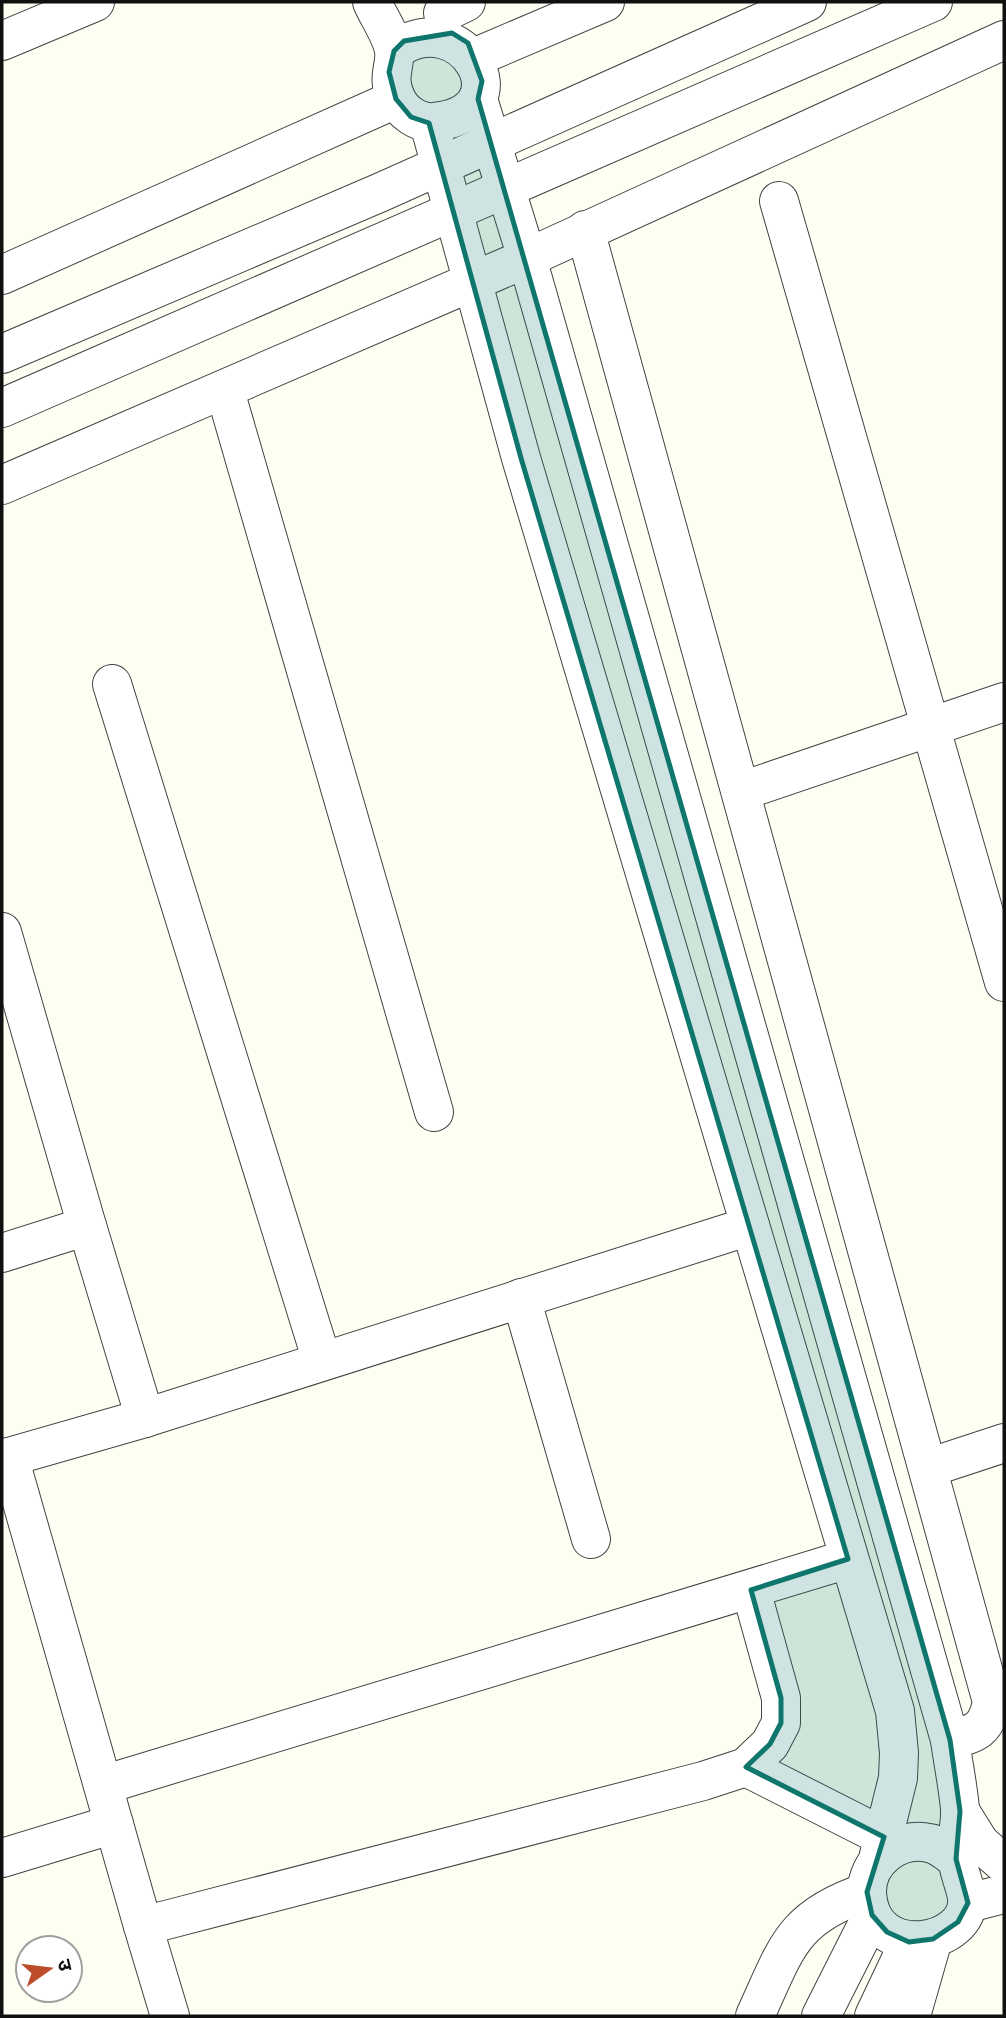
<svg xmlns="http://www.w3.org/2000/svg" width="1006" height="2018" viewBox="0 0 1006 2018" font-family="'Libre Baskerville','Noto Sans Devanagari',serif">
<rect width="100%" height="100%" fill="#fefff3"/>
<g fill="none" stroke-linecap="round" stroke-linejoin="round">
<defs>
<g id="minor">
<path d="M 372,2 C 378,16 392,36 394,51 C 396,67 386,76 396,98 C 402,112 419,124 434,122 C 529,112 461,0 394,51"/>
<polyline points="443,13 466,2"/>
<polyline points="2,41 95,2"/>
<polyline points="476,57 605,2"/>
<path d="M 478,99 L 527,258 L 950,1740 C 953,1763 958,1786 960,1809 C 961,1825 955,1841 957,1857 C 958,1871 965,1884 967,1898 C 972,1945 871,1965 867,1893 C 866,1861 898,1836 929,1843 C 940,1845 948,1853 956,1859"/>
<polyline points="429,123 521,458 895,1711 899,1753 898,1778 878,1859"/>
<polyline points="779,201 1004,982"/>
<path d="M 585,230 L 992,1702 C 986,1731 976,1733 950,1740"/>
<polyline points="2,275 396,99"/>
<polyline points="2,354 379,193 807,2"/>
<polyline points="225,391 434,1112"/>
<polyline points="2,408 933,2"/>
<polyline points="2,485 527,258 1004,40"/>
<polyline points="112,684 322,1361"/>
<polyline points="742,791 1004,702"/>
<polyline points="2,932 87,1226"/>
<polyline points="2,1253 87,1226 145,1418"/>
<polyline points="521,1298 591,1539"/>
<polyline points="9,1457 143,1926 703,1781 746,1767 770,1744 781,1723 781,1698 751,1590"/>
<polyline points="2,1459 145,1418 750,1226"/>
<polyline points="928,1468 1004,1443"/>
<polyline points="746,1767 884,1837"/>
<polyline points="103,1785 848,1559"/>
<polyline points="960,1811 980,1843 1004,1864"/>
<polyline points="2,1858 114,1824"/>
<polyline points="968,1903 1004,1894"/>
<polyline points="143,1926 170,2016"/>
<path d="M 755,2016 C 786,1949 791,1917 867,1892"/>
<polyline points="821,2016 872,1915"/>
<polyline points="874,2016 909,1942"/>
<polyline points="911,2016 933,1939"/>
</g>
</defs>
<!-- minor casing -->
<use href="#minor" stroke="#434343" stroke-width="40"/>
<!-- minor -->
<use href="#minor" stroke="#fff" stroke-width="38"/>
</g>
<!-- marked area -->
<path fill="#0f766e" fill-opacity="0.2" stroke="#0f766e" stroke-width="5" stroke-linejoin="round" d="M 452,33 L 468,43 L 482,81 L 478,99 L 950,1740 L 960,1811 L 956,1859 L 968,1903 L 958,1922 L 933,1939 L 909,1942 L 887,1932 L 872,1915 L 867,1892 L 884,1837 L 746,1767 L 770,1744 L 781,1723 L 781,1698 L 751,1590 L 848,1559 L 521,458 L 429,123 L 411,117 L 396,99 L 389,72 L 394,51 L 404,41 Z"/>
<!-- border -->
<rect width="1006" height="2018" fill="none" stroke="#101010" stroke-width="7"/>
<!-- north arrow -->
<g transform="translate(49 1969) rotate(76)"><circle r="33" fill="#ffffff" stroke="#9f9f9f" stroke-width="2"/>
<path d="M0-5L12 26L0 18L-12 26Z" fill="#bd4c2b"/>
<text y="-10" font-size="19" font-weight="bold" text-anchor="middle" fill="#101010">उ</text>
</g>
</svg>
